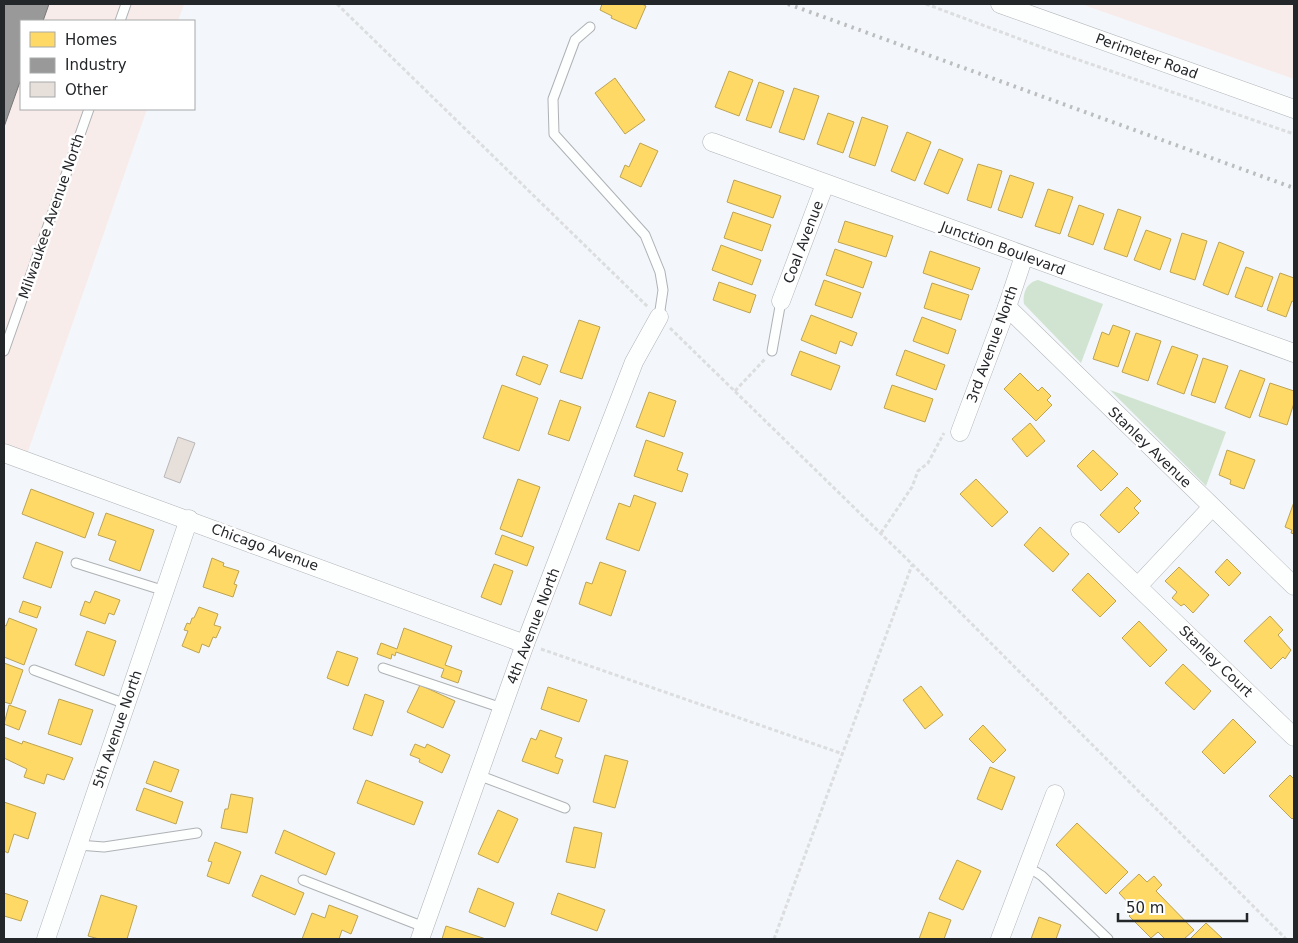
<svg xmlns="http://www.w3.org/2000/svg" width="1298" height="943" viewBox="0 0 1298 943" font-family="'DejaVu Sans',sans-serif">
<rect width="100%" height="100%" fill="#f3f6fa"/>
<!-- commercial -->
<g fill="#f8ecea">
<polygon points="4,4 184,4 178,21 21,21 21,109 147,109 25,460 4,453"/>
<polygon points="1081,4 1294,4 1294,79"/>
</g>
<!-- green -->
<g fill="#d0e4d1">
<path d="M 1038,280 L 1103,304 L 1081,363 L 1024,304 C 1022,294 1027,282 1038,280 Z"/>
<polygon points="1110,390 1226,432 1206,486"/>
</g>
<!-- homes -->
<g fill="#ffd966" stroke="#bda454">
<polygon points="602,4 642,4 646,6 636,29 611,18 612,16 600,10"/>
<polygon points="729,71 753,80 739,116 715,107"/>
<polygon points="615,78 645,120 625,134 595,93"/>
<polygon points="759,82 784,91 771,128 746,120"/>
<polygon points="794,88 819,96 804,140 779,132"/>
<polygon points="828,113 854,122 843,153 817,144"/>
<polygon points="862,117 888,126 875,166 849,157"/>
<polygon points="907,132 931,142 915,181 891,171"/>
<polygon points="640,143 658,151 641,187 620,177 625,165 629,167"/>
<polygon points="939,149 963,159 948,194 924,184"/>
<polygon points="978,164 1002,171 991,208 967,200"/>
<polygon points="1010,175 1034,183 1022,218 998,210"/>
<polygon points="734,180 781,196 773,218 727,202"/>
<polygon points="1048,189 1073,197 1060,234 1035,226"/>
<polygon points="1079,205 1104,214 1093,245 1068,236"/>
<polygon points="1118,209 1141,217 1127,257 1104,249"/>
<polygon points="733,212 771,225 762,251 724,238"/>
<polygon points="845,221 893,236 886,257 838,242"/>
<polygon points="1146,230 1171,239 1160,270 1134,260"/>
<polygon points="1182,233 1207,241 1195,280 1170,272"/>
<polygon points="1219,242 1244,252 1228,295 1203,285"/>
<polygon points="721,245 761,260 752,285 712,270"/>
<polygon points="835,249 872,262 863,288 826,275"/>
<polygon points="930,251 980,268 972,290 923,273"/>
<polygon points="1246,267 1273,277 1262,307 1235,297"/>
<polygon points="1280,273 1294,278 1294,302 1292,301 1286,317 1267,310"/>
<polygon points="824,280 861,293 852,318 815,305"/>
<polygon points="719,282 756,295 750,313 713,300"/>
<polygon points="932,283 969,295 961,320 924,308"/>
<polygon points="811,315 857,333 852,346 840,341 836,354 801,340"/>
<polygon points="922,317 956,330 948,354 913,341"/>
<polygon points="579,320 600,327 582,379 560,372"/>
<polygon points="1113,325 1130,331 1118,367 1093,359 1102,332 1109,335"/>
<polygon points="1136,333 1161,341 1148,381 1122,372"/>
<polygon points="1172,346 1198,355 1184,394 1157,384"/>
<polygon points="905,350 945,365 936,390 896,375"/>
<polygon points="800,351 840,366 831,390 791,375"/>
<polygon points="523,356 548,365 540,385 516,375"/>
<polygon points="1203,358 1228,366 1215,403 1191,395"/>
<polygon points="1240,370 1265,379 1250,418 1225,408"/>
<polygon points="1020,373 1038,391 1042,387 1051,396 1047,400 1052,405 1036,421 1004,389"/>
<polygon points="1270,383 1294,391 1294,403 1287,425 1259,416"/>
<polygon points="502,385 538,398 519,451 483,438"/>
<polygon points="892,385 933,399 925,422 884,408"/>
<polygon points="649,392 676,401 664,437 636,427"/>
<polygon points="560,400 581,407 569,441 548,434"/>
<polygon points="1030,423 1045,441 1027,457 1012,439"/>
<polygon points="646,440 683,453 677,470 688,474 682,492 634,476"/>
<polygon points="1093,450 1118,474 1101,491 1077,466"/>
<polygon points="1227,450 1255,460 1244,489 1230,484 1231,480 1219,475"/>
<polygon points="518,479 540,487 522,537 500,529"/>
<polygon points="976,479 1008,512 992,527 960,494"/>
<polygon points="1127,487 1141,501 1134,508 1139,513 1119,533 1100,515"/>
<polygon points="31,489 94,513 85,538 22,514"/>
<polygon points="634,495 656,503 639,551 606,539 619,503 630,507"/>
<polygon points="1294,502 1294,534 1291,533 1292,530 1285,527"/>
<polygon points="106,513 154,530 140,571 109,560 116,541 98,535"/>
<polygon points="1040,527 1069,554 1053,572 1024,545"/>
<polygon points="502,535 534,547 527,566 495,554"/>
<polygon points="36,542 63,552 51,588 23,578"/>
<polygon points="212,558 224,563 223,566 239,571 234,584 237,585 233,597 203,587"/>
<polygon points="1227,559 1241,573 1229,586 1215,572"/>
<polygon points="600,562 626,571 611,616 579,604 586,582 592,584"/>
<polygon points="494,564 513,571 501,605 481,597"/>
<polygon points="1179,567 1209,595 1193,613 1184,604 1181,606 1172,598 1177,592 1165,581"/>
<polygon points="1088,573 1116,601 1100,617 1072,590"/>
<polygon points="95,591 120,600 114,615 109,613 105,624 80,615 85,601 90,603"/>
<polygon points="23,601 41,607 37,618 19,612"/>
<polygon points="199,607 218,614 214,625 221,627 216,638 213,637 209,647 202,644 199,653 182,646 188,631 184,630 187,623 190,624 192,618 194,618"/>
<polygon points="1270,616 1283,630 1278,635 1291,650 1285,659 1283,657 1271,669 1244,641"/>
<polygon points="9,618 37,629 24,665 4,657 4,625 6,626"/>
<polygon points="1139,621 1167,650 1150,667 1122,638"/>
<polygon points="404,628 452,646 445,665 462,671 458,683 441,677 444,669 396,652 395,656 392,654 391,659 377,654 381,643 397,649"/>
<polygon points="87,631 116,641 104,676 75,665"/>
<polygon points="337,651 358,658 348,686 327,678"/>
<polygon points="4,663 23,670 11,704 4,702"/>
<polygon points="1183,664 1211,691 1194,710 1165,683"/>
<polygon points="420,685 455,701 443,728 407,712"/>
<polygon points="921,686 943,715 925,729 903,700"/>
<polygon points="548,687 587,700 579,722 541,709"/>
<polygon points="365,694 384,701 372,736 353,729"/>
<polygon points="59,699 93,710 81,745 48,734"/>
<polygon points="9,705 26,711 19,730 4,724"/>
<polygon points="1233,719 1256,742 1224,774 1202,752"/>
<polygon points="983,725 1006,750 993,763 969,739"/>
<polygon points="540,730 562,738 555,757 563,760 558,774 522,761 531,738 536,740"/>
<polygon points="4,737 22,744 23,741 73,758 64,780 47,774 44,784 24,777 27,769 4,758"/>
<polygon points="415,744 425,748 427,744 450,755 442,773 419,762 420,759 410,755"/>
<polygon points="605,755 628,761 615,808 593,802"/>
<polygon points="154,761 179,770 171,792 146,783"/>
<polygon points="990,767 1015,777 1002,810 977,799"/>
<polygon points="1290,775 1294,779 1294,817 1292,819 1269,796"/>
<polygon points="366,780 423,802 414,825 357,803"/>
<polygon points="144,788 183,802 176,824 136,810"/>
<polygon points="231,794 253,798 247,833 221,828 225,809 228,809"/>
<polygon points="4,802 36,813 28,839 14,834 8,853 4,851"/>
<polygon points="498,810 518,819 498,863 478,854"/>
<polygon points="1077,823 1128,872 1106,894 1056,845"/>
<polygon points="574,827 602,833 595,868 566,862"/>
<polygon points="284,830 335,853 326,875 275,853"/>
<polygon points="215,842 241,852 229,884 207,876 212,862 208,861"/>
<polygon points="957,860 981,871 963,910 939,899"/>
<polygon points="1139,874 1147,882 1154,876 1162,885 1156,891 1194,930 1184,939 1165,939 1158,932 1151,938 1129,916 1135,910 1119,893"/>
<polygon points="261,875 304,893 295,915 252,896"/>
<polygon points="478,888 514,903 505,927 469,912"/>
<polygon points="4,893 28,901 21,921 4,916"/>
<polygon points="558,893 605,910 597,931 551,914"/>
<polygon points="101,895 137,906 127,939 99,939 88,936"/>
<polygon points="329,905 358,916 351,934 342,930 339,939 302,939 312,913 325,918"/>
<polygon points="929,912 951,920 944,939 919,939"/>
<polygon points="1039,917 1061,925 1056,939 1031,939"/>
<polygon points="1206,923 1222,938 1220,939 1190,939"/>
<polygon points="446,926 486,939 442,939"/>
</g>
<!-- industry -->
<polygon fill="#999" stroke="#767778" points="4,4 49,4 43,21 21,21 21,79 4,127"/>
<!-- building -->
<polygon fill="#e6dfda" stroke="#b9b8b9" points="178,437 195,443 180,483 164,477"/>
<g fill="none" stroke-linecap="round" stroke-linejoin="round">
<defs>
<g id="lane">
<polyline points="120,21 126,4"/>
<polyline points="590,27 575,40 553,99 554,134 645,235 660,272 663,290 659,317"/>
<polyline points="4,351 89,109"/>
<polyline points="772,351 781,301"/>
<polyline points="76,563 165,591"/>
<polyline points="383,668 502,708"/>
<polyline points="34,670 126,704"/>
<polyline points="478,775 565,808"/>
<polyline points="78,845 104,847 197,833"/>
<polyline points="1027,869 1036,872 1042,876 1108,939"/>
<polyline points="303,880 424,927"/>
</g>
<g id="street">
<polyline points="1000,4 1294,109"/>
<polyline points="712,142 1294,353"/>
<polyline points="781,301 825,184"/>
<polyline points="1007,307 1294,586"/>
<polyline points="960,432 1007,307 1024,256"/>
<polyline points="4,453 525,644"/>
<polyline points="1080,531 1294,737"/>
<polyline points="1138,586 1212,507"/>
<polyline points="46,939 189,519"/>
<polyline points="420,939 525,644 634,362 659,317"/>
<polyline points="1000,939 1055,794"/>
</g>
</defs>
<!-- lane casing -->
<use href="#lane" stroke="#afb2b5" stroke-width="11"/>
<!-- street casing -->
<use href="#street" stroke="#afb2b5" stroke-width="19"/>
<!-- path -->
<g stroke="#dcdddf" stroke-width="3" stroke-dasharray="4 2.5" stroke-linecap="butt">
<polyline points="337,4 648,307"/>
<polyline points="926,4 1044,48 1294,134"/>
<polyline points="670,328 913,565 1286,939"/>
<polyline points="735,391 765,359"/>
<polyline points="881,533 912,487 918,471 928,463 944,433"/>
<polyline points="541,649 843,754"/>
<polyline points="774,939 912,565"/>
</g>
<!-- lane -->
<use href="#lane" stroke="#fdfefe" stroke-width="9"/>
<!-- street -->
<use href="#street" stroke="#fdfefe" stroke-width="18"/>
<!-- rail -->
<polyline stroke="#bcbdbe" stroke-width="4" stroke-dasharray="2.5 5" stroke-linecap="butt" points="788,4 1294,188"/>
</g>
<g text-anchor="middle" dominant-baseline="central" stroke-width="5" stroke-linejoin="round" paint-order="stroke">
<!-- street labels -->
<g font-size="14" fill="#24272a" stroke="#fff">
<text transform="translate(1147 56) rotate(20)">Perimeter Road</text>
<text transform="translate(51 216) rotate(-71)">Milwaukee Avenue North</text>
<text transform="translate(803 242) rotate(-69)">Coal Avenue</text>
<text transform="translate(1003 248) rotate(20)">Junction Boulevard</text>
<text transform="translate(992 344) rotate(-70)">3rd Avenue North</text>
<text transform="translate(1150 447) rotate(44)">Stanley Avenue</text>
<text transform="translate(265 547) rotate(20)">Chicago Avenue</text>
<text transform="translate(533 626) rotate(-69)">4th Avenue North</text>
<text transform="translate(1216 661) rotate(44)">Stanley Court</text>
<text transform="translate(117 729) rotate(-71)">5th Avenue North</text>
</g>
</g>
<!-- border -->
<rect width="1298" height="943" fill="none" stroke="#24272a" stroke-width="10"/>
<!-- legend -->
<rect x="20" y="20" width="175" height="90" fill="#ffffff" stroke="#a7a9aa"/>
<rect x="30" y="32" width="25" height="15" fill="#ffd966" stroke="#a7a9aa"/>
<text x="65" y="45" font-size="15" fill="#24272a">Homes</text>
<rect x="30" y="58" width="25" height="15" fill="#999999" stroke="#a7a9aa"/>
<text x="65" y="70" font-size="15" fill="#24272a">Industry</text>
<rect x="30" y="82" width="25" height="15" fill="#e6dfda" stroke="#a7a9aa"/>
<text x="65" y="95" font-size="15" fill="#24272a">Other</text>
<!-- scale -->
<path d="M1118 913v8h129v-8" fill="none" stroke="#24272a" stroke-width="2.5"/>
<text x="1126" y="913" font-size="15" fill="#24272a" stroke="#ffffff" stroke-width="4" paint-order="stroke">50 m</text>
</svg>
